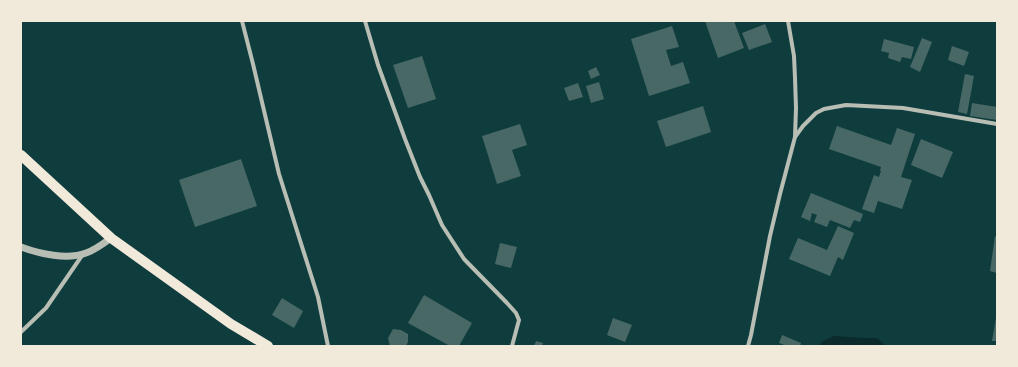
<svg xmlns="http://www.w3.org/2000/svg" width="1018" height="367" viewBox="0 0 1018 367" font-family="'Varela Round',sans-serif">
<rect width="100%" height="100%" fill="#0f3d3e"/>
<!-- water -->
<polygon fill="#0a2a2b" points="834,336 864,338 877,338 886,346 819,346 821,342"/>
<!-- building -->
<g fill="#486865">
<polygon points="705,21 734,21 744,48 718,58"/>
<polygon points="765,24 772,42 749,50 742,33"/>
<polygon points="672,26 679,47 666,50 671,66 683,62 690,83 649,96 631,39"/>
<polygon points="922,38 932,42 920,72 910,67"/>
<polygon points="884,39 914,47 911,59 902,57 900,62 888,58 889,53 881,51"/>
<polygon points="952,46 969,52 964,66 948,60"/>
<polygon points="422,56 436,99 408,108 393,65"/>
<polygon points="596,67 600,75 591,79 588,71"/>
<polygon points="965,74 974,76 967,114 958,112"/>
<polygon points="599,82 604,99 591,103 586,86"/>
<polygon points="578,83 583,97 569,101 564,88"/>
<polygon points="972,103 997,107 997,120 970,116"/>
<polygon points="703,106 711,132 666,147 657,121"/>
<polygon points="520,124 527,145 512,150 521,176 497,184 482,136"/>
<polygon points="837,126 891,145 897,128 915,134 901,177 912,180 902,209 878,201 874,213 862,209 874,175 879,177 881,171 880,171 881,167 829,149"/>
<polygon points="921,139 953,152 942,178 911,165"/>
<polygon points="241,159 257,206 195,227 179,180"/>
<polygon points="811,193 863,214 860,222 854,220 850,228 830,220 827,227 814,222 817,215 812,213 810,221 801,217"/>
<polygon points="838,226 854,233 843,260 838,257 830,276 789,259 798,238 827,250"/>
<polygon points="995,236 997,237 997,273 990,271"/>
<polygon points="500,243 517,247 511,268 495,264"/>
<polygon points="424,295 472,323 459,346 450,346 408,323"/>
<polygon points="282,298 303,311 294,328 272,315"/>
<polygon points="613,318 632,325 625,342 607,335"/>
<polygon points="996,318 997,318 997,341 992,341"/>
<polygon points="393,329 401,330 408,334 408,342 406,346 390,346 388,338"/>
<polygon points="782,335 801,343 800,346 787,346 779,343"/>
<polygon points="536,341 543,343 542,346 534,346"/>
</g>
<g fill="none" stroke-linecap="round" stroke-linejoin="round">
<!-- minor -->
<g stroke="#b8beb3" stroke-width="4">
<polyline points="242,21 253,64 279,174 318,297 328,346"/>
<polyline points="365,21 378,65 405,139 420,177 429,195 442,225 464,259 507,303 516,313 519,320 512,346"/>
<polyline points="795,137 803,126 816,113 824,109 846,105 903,108 997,124"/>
<polyline points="21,332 46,308 83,254"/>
<polyline points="748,346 751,335 770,236 780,194 795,137 796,108 795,78 794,56 788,21"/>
</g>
<!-- tertiary -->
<path stroke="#b8beb3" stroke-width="7" d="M 21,247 C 40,254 67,260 86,253 C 95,250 103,244 111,238"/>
<!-- primary -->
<polyline stroke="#f1e9da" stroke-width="10" points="21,155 111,238 231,324 268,346"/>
</g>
<!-- border -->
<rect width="1018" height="367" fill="none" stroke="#f1e9da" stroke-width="44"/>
</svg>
